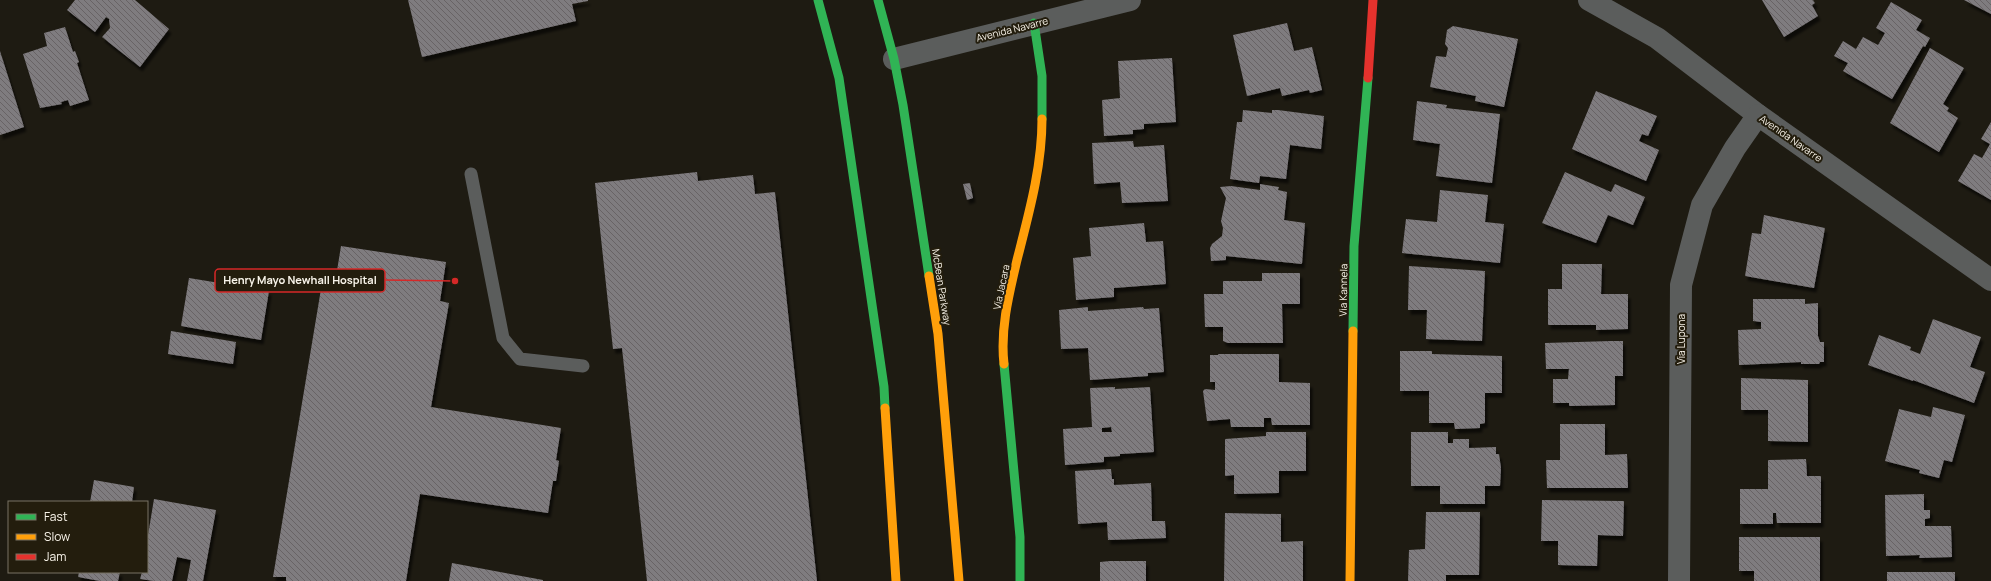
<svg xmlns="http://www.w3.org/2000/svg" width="1991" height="581" viewBox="0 0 1991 581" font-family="Manrope,sans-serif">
<defs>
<pattern id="building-back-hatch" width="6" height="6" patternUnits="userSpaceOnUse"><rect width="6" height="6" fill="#7f7b7f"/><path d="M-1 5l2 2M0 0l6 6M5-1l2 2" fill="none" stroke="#676465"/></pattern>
<filter id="shadow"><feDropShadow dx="2.5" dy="4.5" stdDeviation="1" flood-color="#0009"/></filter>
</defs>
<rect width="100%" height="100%" fill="#1e1b12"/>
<!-- building -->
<g fill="url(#building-back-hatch)" fill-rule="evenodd" filter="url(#shadow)">
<polygon points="75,0 135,0 169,29 140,67 102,37 110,28 109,19 106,17 95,32 67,10"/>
<polygon points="408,0 588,0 588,1 572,4 576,21 422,57"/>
<polygon points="1762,0 1813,0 1815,3 1812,5 1818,16 1784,37"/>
<polygon points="1964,0 1991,0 1991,14"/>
<polygon points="1891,2 1922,20 1916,30 1930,38 1925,47 1923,46 1892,99 1843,71 1848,63 1834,56 1843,41 1856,49 1863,37 1878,45 1885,33 1876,28"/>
<polygon points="1287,23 1294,51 1312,47 1322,90 1310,93 1309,90 1282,96 1280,88 1247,96 1233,35"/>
<polygon points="1453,26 1518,39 1504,107 1475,101 1476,96 1430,87 1436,56 1446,57 1448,48 1445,44 1447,30"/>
<polygon points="65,27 73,52 75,51 79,62 77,63 89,100 70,106 68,100 61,102 62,104 40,108 23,54 47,46 44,33"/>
<polygon points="1930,48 1964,68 1943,104 1949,108 1947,111 1958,118 1939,152 1890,123"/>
<polygon points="0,51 24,127 0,135"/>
<polygon points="1172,58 1176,122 1144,124 1144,129 1133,130 1133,134 1104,136 1102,100 1120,98 1118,61"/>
<polygon points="1596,91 1657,116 1648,136 1642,134 1639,141 1659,150 1646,181 1572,149"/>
<polygon points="1417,101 1447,105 1446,108 1500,114 1492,183 1436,176 1440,144 1413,140"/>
<polygon points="1243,110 1272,113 1272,110 1278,110 1324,116 1321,149 1290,145 1286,179 1260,176 1259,183 1230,179 1237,122 1242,122"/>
<polygon points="1991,122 1991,200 1958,181 1974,154 1982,158 1990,144 1981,139"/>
<polygon points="1133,141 1134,147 1164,145 1168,201 1122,203 1120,182 1094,184 1092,143"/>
<polygon points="697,172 698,181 753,175 755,194 775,192 817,581 647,581 622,348 613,349 595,183"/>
<polygon points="1565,172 1611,192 1615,184 1645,197 1633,225 1608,215 1596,243 1542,223"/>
<polygon points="970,183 973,198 967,200 963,184"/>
<polygon points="1260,184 1279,187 1278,190 1287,192 1284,220 1305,223 1302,264 1226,256 1226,260 1211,261 1210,248 1212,244 1222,236 1223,228 1221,221 1226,198 1220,187 1231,186 1260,190"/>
<polygon points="1440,190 1488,195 1485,222 1504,224 1500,263 1402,253 1406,219 1437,222"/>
<polygon points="1764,215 1825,228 1814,288 1745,276 1752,233 1761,234"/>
<polygon points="1144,223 1146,242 1163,241 1166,284 1114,288 1114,297 1076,300 1073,258 1091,256 1089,228"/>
<polygon points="341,246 446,262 440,301 449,303 431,407 561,428 556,460 559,461 556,481 553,481 548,513 420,494 406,581 286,581 286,577 273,577 322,283 335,283"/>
<polygon points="1562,264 1602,264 1601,294 1628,294 1628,329 1596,330 1596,325 1548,325 1548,289 1562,289"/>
<polygon points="1409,266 1485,271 1482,341 1426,339 1427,310 1408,310"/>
<polygon points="1262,273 1300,273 1300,304 1282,304 1283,343 1228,343 1223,341 1223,327 1205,327 1204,294 1223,294 1223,281 1262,281"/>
<polygon points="189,278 269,291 261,340 181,326"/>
<polygon points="1753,299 1805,299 1805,304 1818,303 1818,336 1820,342 1824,342 1824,362 1820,362 1819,364 1801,364 1801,362 1739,365 1738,330 1761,329 1761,322 1753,321"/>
<polygon points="1088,307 1088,311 1143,307 1144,309 1159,308 1164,372 1148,373 1148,376 1090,380 1088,348 1061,349 1059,310"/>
<polygon points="1933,319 1981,337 1970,367 1985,372 1974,403 1913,380 1913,381 1868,365 1879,335 1911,347 1910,350 1920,354"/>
<polygon points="171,331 236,342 233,364 168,354"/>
<polygon points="1611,341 1623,341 1623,376 1615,376 1615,405 1569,406 1569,403 1553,403 1553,379 1568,379 1569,369 1546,369 1545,343"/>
<polygon points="1400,351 1432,351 1432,354 1502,356 1502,393 1485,393 1485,423 1480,424 1480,428 1455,429 1454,423 1429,423 1429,391 1400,391"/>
<polygon points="1218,354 1279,354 1279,382 1310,383 1310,425 1272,425 1271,418 1264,418 1264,427 1231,427 1230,419 1207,421 1203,391 1205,389 1215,390 1215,382 1210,382 1210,355 1218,355"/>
<polygon points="1741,378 1808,380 1808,442 1768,441 1768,410 1741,410"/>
<path d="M 1115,387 L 1115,389 L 1150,387 L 1154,452 L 1120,454 L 1120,456 L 1104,457 L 1104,462 L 1065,465 L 1063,429 L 1092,427 L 1090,388 ZM 1111,427 L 1112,432 L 1102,432 L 1102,428 Z"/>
<polygon points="1933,407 1965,415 1952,462 1944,460 1939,478 1919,473 1920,470 1885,461 1899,409 1931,417"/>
<polygon points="1560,424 1605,424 1605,455 1627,454 1628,488 1547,488 1546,460 1560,460"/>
<polygon points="1266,432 1306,432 1306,471 1279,471 1279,493 1234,494 1234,475 1225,476 1225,439 1266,436"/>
<polygon points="1411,432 1448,432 1448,443 1453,443 1453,439 1469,439 1469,448 1496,447 1496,454 1499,454 1501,468 1500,486 1485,486 1485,504 1440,504 1440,486 1411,486"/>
<polygon points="1806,459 1807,476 1821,476 1821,523 1777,523 1776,513 1773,513 1773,524 1740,524 1740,489 1768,489 1768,460"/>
<polygon points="1111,469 1112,479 1114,479 1114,485 1151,483 1152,521 1165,521 1166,538 1108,540 1107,522 1078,524 1075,471"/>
<polygon points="94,480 134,487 132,502 90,502"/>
<polygon points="1924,494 1924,510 1930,510 1930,518 1925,519 1925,526 1951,526 1952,557 1919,558 1920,555 1886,556 1885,495"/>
<polygon points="154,499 216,510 203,581 187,581 191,560 177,557 172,581 154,581 140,579 142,572 147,572 147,541"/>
<polygon points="1542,500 1624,501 1623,536 1598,535 1597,566 1558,565 1558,541 1541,541"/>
<polygon points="1426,512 1480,512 1479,575 1446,575 1446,581 1408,581 1409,550 1425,549"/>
<polygon points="1225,513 1281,514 1281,542 1303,541 1303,581 1224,581"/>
<polygon points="1739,537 1820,537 1820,581 1754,581 1754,571 1739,571"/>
<polygon points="1110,561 1146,561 1146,581 1100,581 1100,562"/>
<polygon points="452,563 543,580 543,581 449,581"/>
<polygon points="79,572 120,572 118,581 100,581 78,577"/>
<rect x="1887" y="572" width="68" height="9"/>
</g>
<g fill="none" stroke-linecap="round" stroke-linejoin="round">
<!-- lane -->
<polyline stroke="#5b5d5c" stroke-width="13" points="471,174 503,338 520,359 583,366"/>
<!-- street -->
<g stroke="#5b5d5c" stroke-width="22">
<polyline points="1589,0 1657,38 1758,115 1991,280"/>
<polyline points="894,59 1130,0"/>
<polyline points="1679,581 1681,285 1702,205 1735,148 1758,115"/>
</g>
<!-- fast -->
<g stroke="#30b455" stroke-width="9">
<polyline points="818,0 839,78 884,387 885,408"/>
<polyline points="878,0 894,59 903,105 929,276"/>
<polyline points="1034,23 1042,76 1042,119"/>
<polyline points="1353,331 1354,246 1368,78"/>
<polyline points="1004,364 1020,537 1020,581"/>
</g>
<!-- slow -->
<g stroke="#ff9f0a" stroke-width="9">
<polyline points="929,276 938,334 959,581"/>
<path d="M 1004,364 C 1000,329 1009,294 1017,260 C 1029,213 1042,167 1042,119"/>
<polyline points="885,408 896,581"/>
<polyline points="1350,581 1353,331"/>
</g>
<!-- jam -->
<polyline stroke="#e5322d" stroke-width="9" points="1368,78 1373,0"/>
</g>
<g text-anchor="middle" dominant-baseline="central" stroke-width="4" stroke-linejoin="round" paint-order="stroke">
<!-- street labels -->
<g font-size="10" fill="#f8f3e9" stroke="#231d0d">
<text transform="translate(1012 29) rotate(-14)">Avenida Navarre</text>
<text transform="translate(1791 138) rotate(35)">Avenida Navarre</text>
<text transform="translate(942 287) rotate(81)">McBean Parkway</text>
<text transform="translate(1001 287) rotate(-78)">Via Jacara</text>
<text transform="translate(1343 290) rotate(-89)">Via Kannela</text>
<text transform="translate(1681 339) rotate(-90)">Via Lupona</text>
</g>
</g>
<!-- callouts -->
<path fill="none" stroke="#d62828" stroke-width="1.5" d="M455 281L385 280"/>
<circle fill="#d62828" stroke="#231d0d" stroke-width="1.5" cx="455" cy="281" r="4"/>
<rect fill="#231d0d" stroke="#d62828" stroke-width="1.5" x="215" y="269" width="170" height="23" rx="4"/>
<g font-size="11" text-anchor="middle" font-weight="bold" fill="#f8f3e9">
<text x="300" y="284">Henry Mayo Newhall Hospital</text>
</g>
<!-- legend -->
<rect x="8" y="501" width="140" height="72" fill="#231d0d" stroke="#787365"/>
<rect x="16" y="514" width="20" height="6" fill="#30b455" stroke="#787365"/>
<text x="44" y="521" font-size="12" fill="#f8f3e9">Fast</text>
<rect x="16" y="534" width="20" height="6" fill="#ff9f0a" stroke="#787365"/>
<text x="44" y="541" font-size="12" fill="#f8f3e9">Slow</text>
<rect x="16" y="554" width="20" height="6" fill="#e5322d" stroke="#787365"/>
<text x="44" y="561" font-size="12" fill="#f8f3e9">Jam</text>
</svg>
